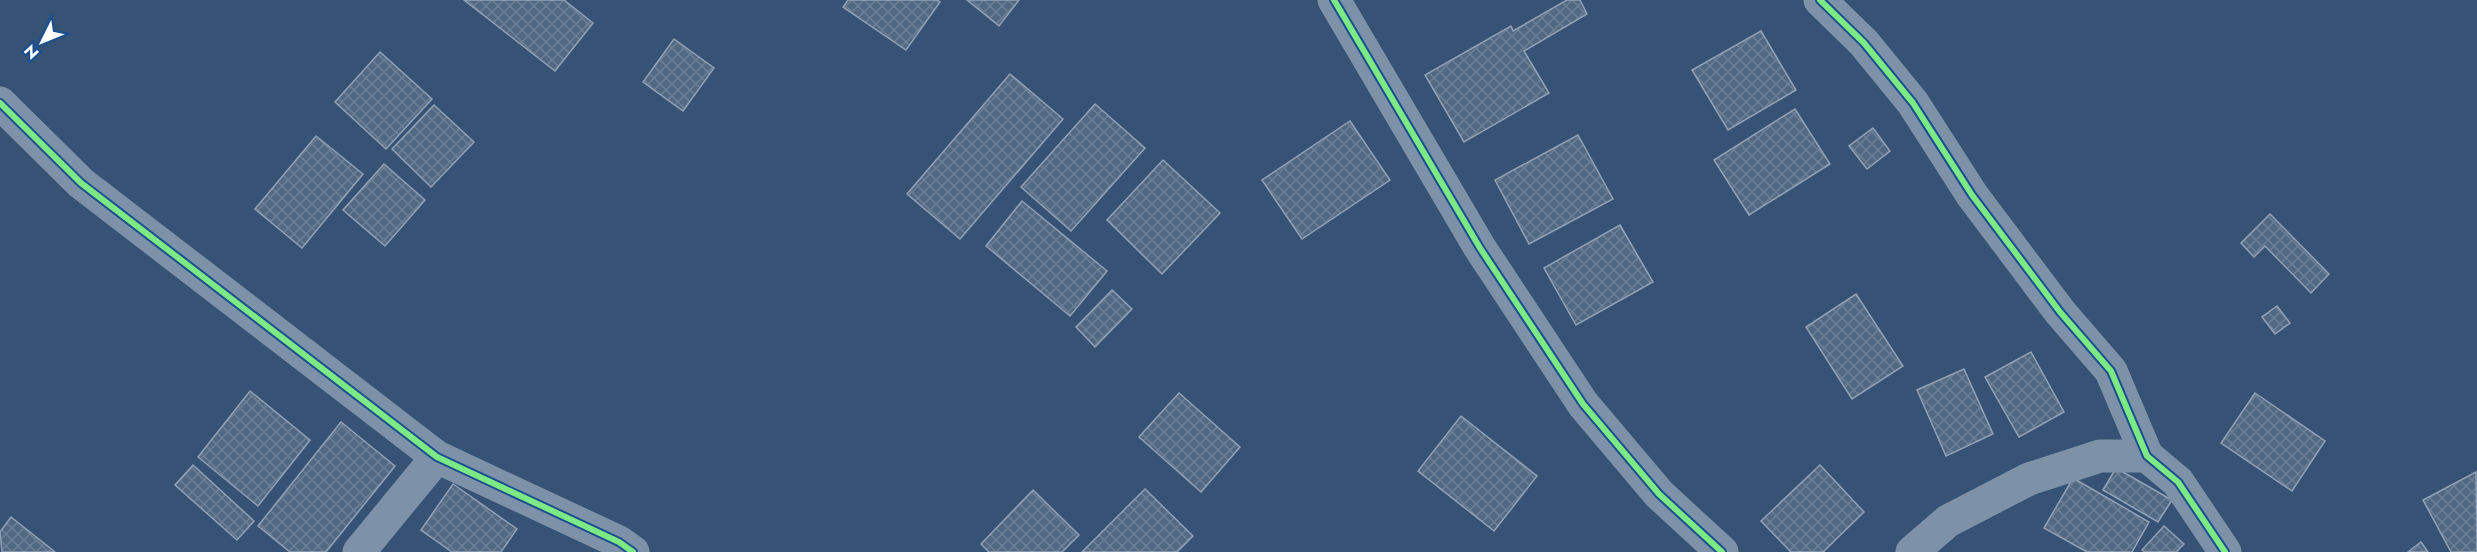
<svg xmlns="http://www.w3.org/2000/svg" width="2477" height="552" viewBox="0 0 2477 552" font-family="Jost,sans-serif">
<defs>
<pattern id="building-cross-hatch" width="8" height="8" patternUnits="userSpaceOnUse" patternTransform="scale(1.5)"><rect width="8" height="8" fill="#526984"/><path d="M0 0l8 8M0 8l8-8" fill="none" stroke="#6c8096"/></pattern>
</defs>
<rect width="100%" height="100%" fill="#365274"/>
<!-- building -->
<g fill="url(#building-cross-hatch)" stroke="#92a2b6" stroke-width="1.5">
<polygon points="464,0 564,0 593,23 555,71"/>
<polygon points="848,0 937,0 940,2 906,50 843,7"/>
<polygon points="967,0 1019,0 999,26"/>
<polygon points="1567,0 1580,0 1587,14 1524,51 1549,93 1464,142 1425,75 1511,26 1513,31"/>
<polygon points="1761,31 1796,90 1728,130 1692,70"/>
<polygon points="674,39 714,68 683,111 643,82"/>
<polygon points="380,52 432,99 386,149 335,102"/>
<polygon points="1010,74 1063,119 960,239 907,194"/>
<polygon points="1095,104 1145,148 1071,231 1021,187"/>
<polygon points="434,105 474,142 431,187 392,149"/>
<polygon points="1795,109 1830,164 1749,215 1714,160"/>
<polygon points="1350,121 1390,180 1302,239 1262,180"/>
<polygon points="1873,128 1890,151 1867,169 1849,146"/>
<polygon points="1578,135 1613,199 1529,244 1495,180"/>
<polygon points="316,136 363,174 302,248 255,209"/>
<polygon points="1163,160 1220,213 1162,274 1107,220"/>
<polygon points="384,164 425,200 385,246 343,210"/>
<polygon points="1022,201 1107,271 1070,316 986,246"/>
<polygon points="2270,214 2329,274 2311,293 2265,246 2254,257 2241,243"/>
<polygon points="1620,225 1653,282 1576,325 1544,268"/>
<polygon points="1112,290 1132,309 1095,347 1076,327"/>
<polygon points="1856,294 1903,366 1852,399 1806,327"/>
<polygon points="2277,306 2290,323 2275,334 2262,317"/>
<polygon points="2031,352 2064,412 2019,437 1985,377"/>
<polygon points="1964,369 1993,434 1946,456 1917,390"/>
<polygon points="250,391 310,440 258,506 198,457"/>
<polygon points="1179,393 1240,447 1201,492 1139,437"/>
<polygon points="2255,393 2325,441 2292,491 2221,443"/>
<polygon points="1461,416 1537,476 1494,531 1418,471"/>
<polygon points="341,422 395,466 326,552 290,552 258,526"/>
<polygon points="193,465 254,521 237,540 175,485"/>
<polygon points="1820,465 1864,512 1823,552 1791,552 1761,521"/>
<polygon points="2116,468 2172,500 2158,522 2103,490"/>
<polygon points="2476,472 2477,552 2451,552 2423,500"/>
<polygon points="2073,478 2149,522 2132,552 2087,552 2044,528"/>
<polygon points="453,484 517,529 501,552 452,552 421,530"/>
<polygon points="1145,489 1193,536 1177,552 1082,552"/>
<polygon points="1033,490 1079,535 1062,552 989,552 981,544"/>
<polygon points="11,517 55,552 2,552 0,532"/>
<polygon points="2164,526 2184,544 2176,552 2145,552 2142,550"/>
<polygon points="2421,542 2428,552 2408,552"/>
</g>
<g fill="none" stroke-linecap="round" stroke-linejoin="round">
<!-- minor -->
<g stroke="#7d92a8" stroke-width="33">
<polyline points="1334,0 1480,248 1583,404 1659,494 1722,552"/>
<polyline points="1820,0 1864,43 1913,103 1972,195 2060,312 2111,371 2147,456 2178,482 2225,552"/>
<polyline points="0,103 81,183 437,457 619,542 633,552"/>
<polyline points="359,552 437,457"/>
<polyline points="1912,552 1948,521 2029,479 2100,456 2147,456"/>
</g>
<defs>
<g id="cycleway">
<polyline points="1334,0 1480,248 1583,404 1659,494 1722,552"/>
<polyline points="1820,0 1864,43 1913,103 1972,195 2060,312 2111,371 2147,456 2178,482 2225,552"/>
<polyline points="0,103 81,183 437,457 619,542 633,552"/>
</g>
</defs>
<!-- cycleway casing -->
<use href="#cycleway" stroke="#1b4f8f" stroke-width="10"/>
<!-- cycleway -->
<use href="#cycleway" stroke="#7ce984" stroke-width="6"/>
</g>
<!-- north arrow -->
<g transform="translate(42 42) rotate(227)" stroke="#1b4f8f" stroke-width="4.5" paint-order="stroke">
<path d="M0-4.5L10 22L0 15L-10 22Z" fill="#ffffff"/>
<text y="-9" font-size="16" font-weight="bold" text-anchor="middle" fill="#ffffff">N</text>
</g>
</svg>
